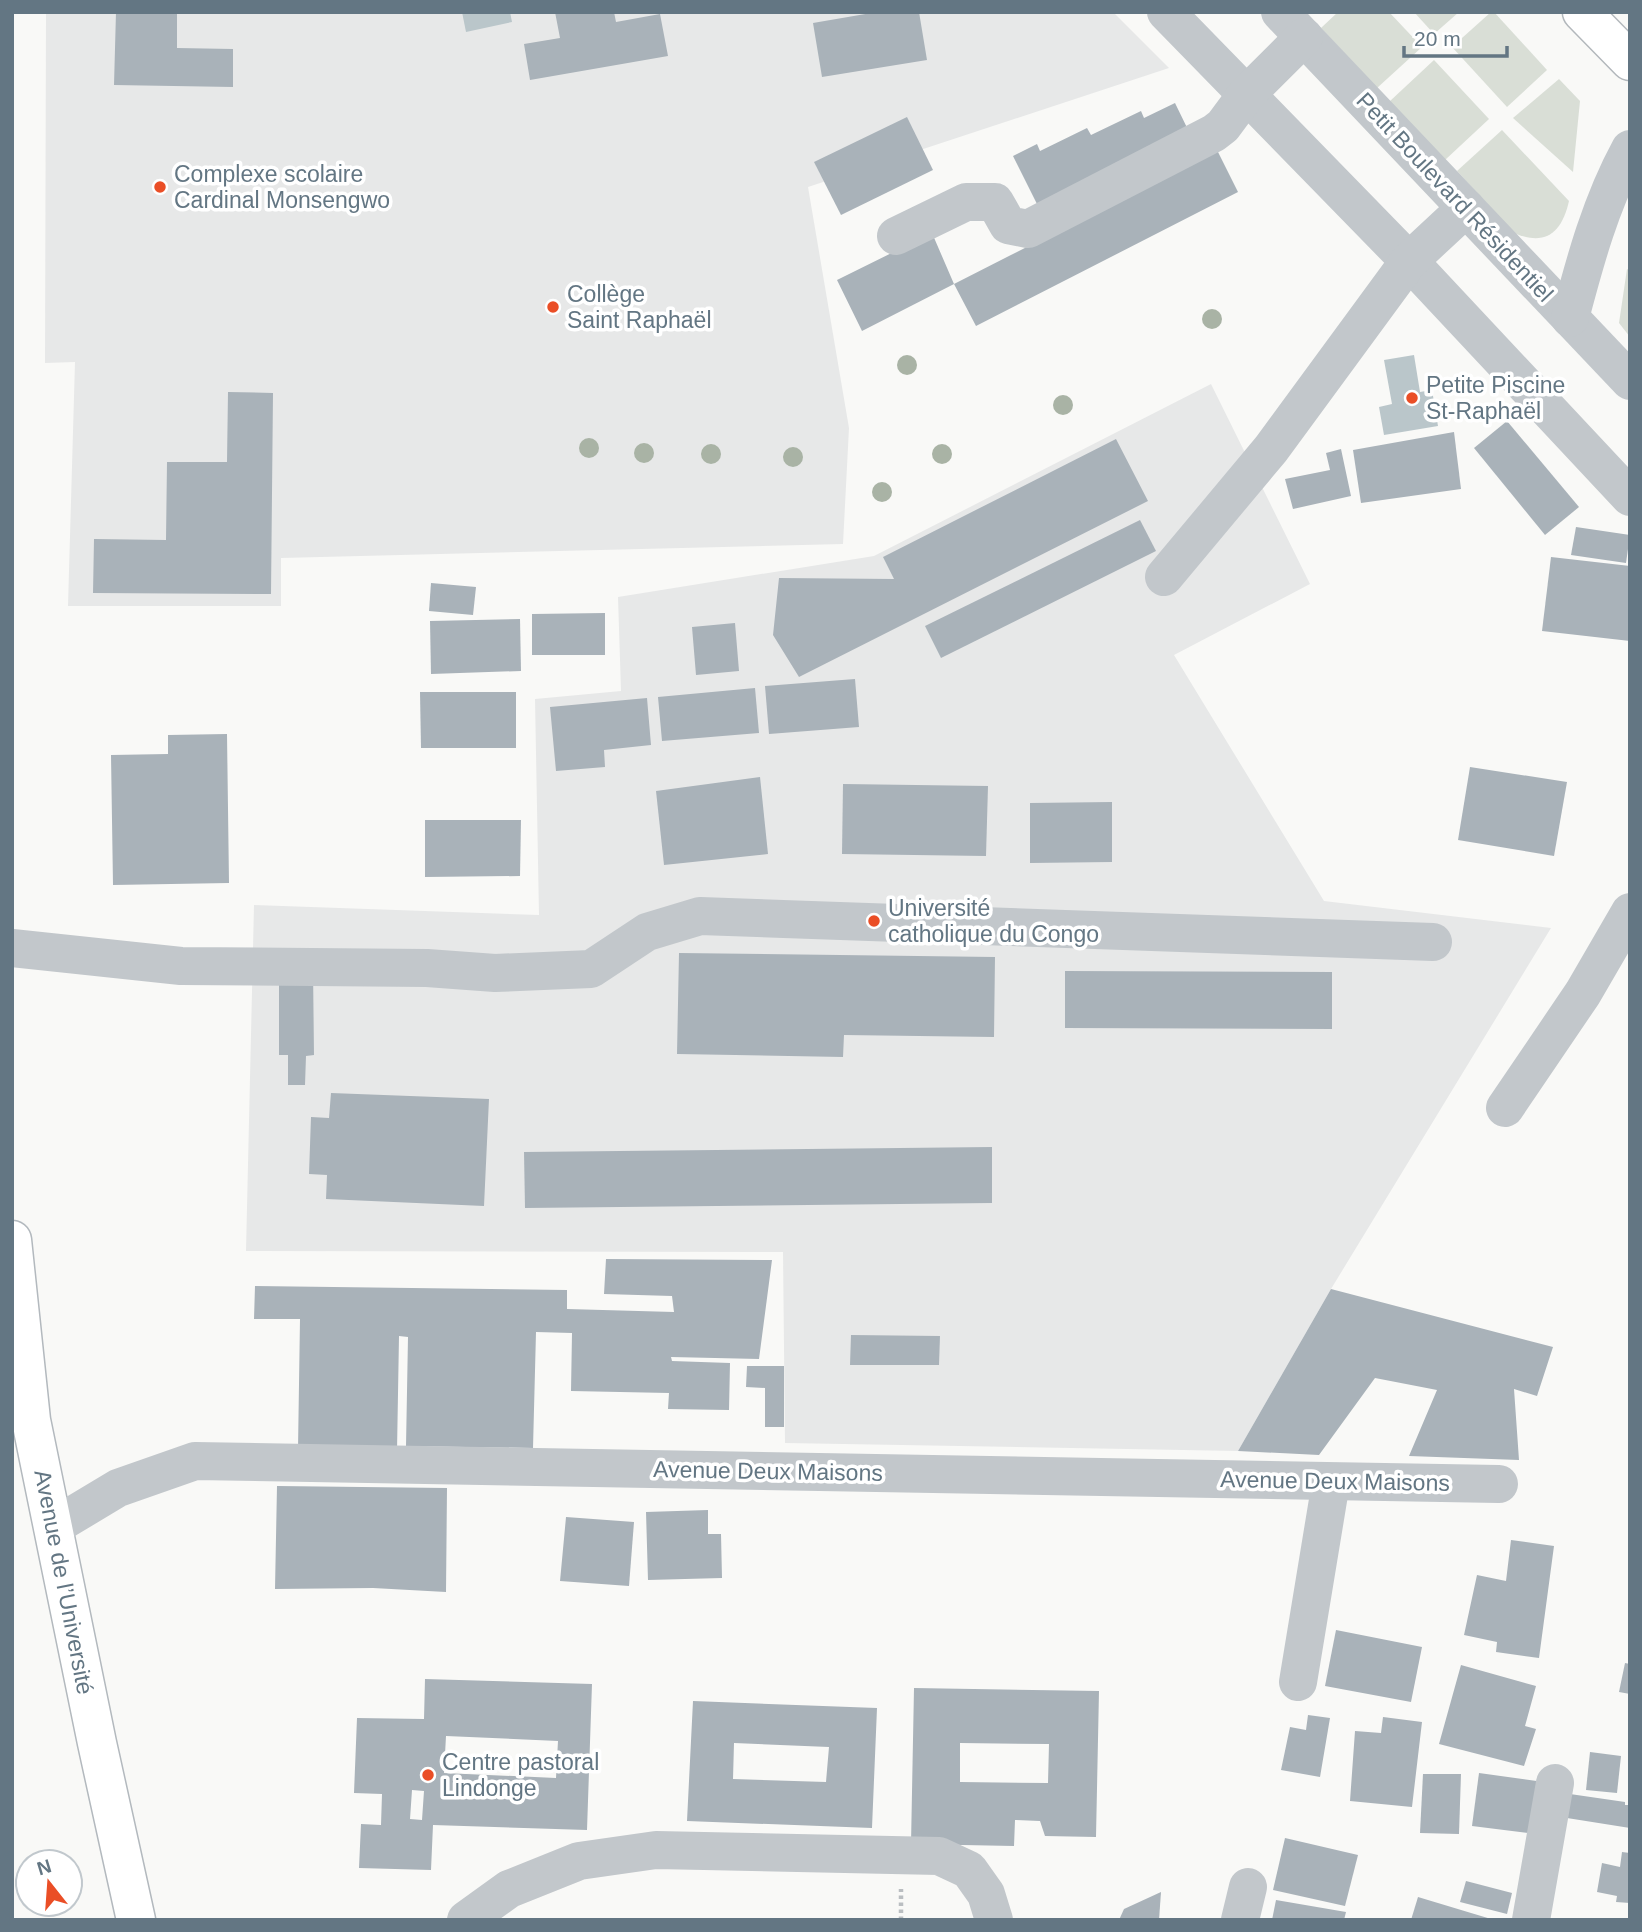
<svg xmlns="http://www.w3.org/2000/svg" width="1642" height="1932" viewBox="0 0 1642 1932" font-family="Arial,sans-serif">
<rect width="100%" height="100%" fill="#f9f9f7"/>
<!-- built -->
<g fill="#e7e8e8">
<polygon points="46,12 1113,12 1169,68 808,187 849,428 843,544 281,558 281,606 68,606 75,362 45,363"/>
<polygon points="1211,384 1310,584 1174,655 1324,901 1551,928 1331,1289 1238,1451 785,1443 783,1252 246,1251 254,905 539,915 535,699 621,691 618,597 874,556"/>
</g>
<!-- green -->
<g fill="#d9ded6">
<polygon points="1338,12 1389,12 1422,47 1377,88 1321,28"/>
<polygon points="1414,12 1459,12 1434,34"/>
<polygon points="1491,12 1494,12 1547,70 1507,107 1452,47"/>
<polygon points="1434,60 1489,119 1445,160 1389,102"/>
<polygon points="1559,79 1580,101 1573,172 1513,118"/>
<path d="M 1502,130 L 1569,201 C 1562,232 1546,247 1514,233 L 1457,171 Z"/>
<polygon points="1627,269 1630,271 1630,337 1619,323"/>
</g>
<!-- water -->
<g fill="#bac6ca">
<polygon points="462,12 510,12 512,22 466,32"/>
<polygon points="1414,355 1420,392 1432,390 1438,426 1384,435 1379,407 1392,404 1384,360"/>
</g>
<!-- building -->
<g fill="#a9b2b9" fill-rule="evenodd">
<polygon points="116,12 177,12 177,48 233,49 233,87 114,85"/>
<polygon points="555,12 614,12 616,22 660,14 668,56 530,80 524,44 560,38"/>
<polygon points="877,12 919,12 927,60 822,77 813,23"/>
<polygon points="1175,103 1193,140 1040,210 1013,156 1037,144 1040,151 1087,128 1091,135 1141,111 1144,118"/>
<polygon points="907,117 933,170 841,215 814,162"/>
<polygon points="1217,150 1238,192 976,326 954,284 862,331 837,280 932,233 954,284"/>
<polygon points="228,392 273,393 271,594 93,593 94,539 166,540 167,462 227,462"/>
<polygon points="1507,421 1579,507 1545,535 1474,448"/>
<polygon points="1454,432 1461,489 1361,503 1353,450"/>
<polygon points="1116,439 1148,501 799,677 773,635 779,578 894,579 883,557"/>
<polygon points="1341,449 1351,496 1293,509 1285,479 1330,470 1326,453"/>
<polygon points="1140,520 1156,551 941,658 925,626"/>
<polygon points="1576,527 1630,535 1626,563 1571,555"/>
<polygon points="1551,557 1630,566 1630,641 1542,631"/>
<polygon points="431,583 476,587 473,615 429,611"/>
<polygon points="605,613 605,655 532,655 532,614"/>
<polygon points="520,619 521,671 431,674 430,621"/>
<polygon points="735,623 739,671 696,675 692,627"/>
<polygon points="855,679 859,727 769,734 765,686"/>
<polygon points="755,688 759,733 662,741 658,697"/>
<polygon points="420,692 516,692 516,748 421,748"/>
<polygon points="647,698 651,745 604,750 605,767 556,771 550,707"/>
<polygon points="227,734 229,883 113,885 111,755 168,754 168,735"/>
<polygon points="1470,767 1567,782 1554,856 1458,840"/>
<polygon points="760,777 768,854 664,865 656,791"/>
<polygon points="843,784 988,786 986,856 842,854"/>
<polygon points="1112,802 1112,862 1030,863 1030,803"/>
<polygon points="425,820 521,820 520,876 425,877"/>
<polygon points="679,953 995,957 994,1037 844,1035 843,1057 677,1054"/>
<polygon points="279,968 313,968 314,1055 306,1056 305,1085 288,1085 288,1055 279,1055"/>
<polygon points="1065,971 1332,972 1332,1029 1065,1028"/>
<polygon points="331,1093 489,1099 484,1206 326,1199 327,1175 309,1174 311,1117 329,1118"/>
<polygon points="992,1147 992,1203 525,1208 524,1152"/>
<polygon points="606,1259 772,1260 759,1359 671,1357 672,1361 730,1363 729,1410 668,1409 669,1393 571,1391 572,1333 536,1332 533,1448 406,1446 408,1337 399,1336 397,1451 298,1449 300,1319 254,1319 255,1286 567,1290 567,1309 674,1312 672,1296 604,1294"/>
<polygon points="1331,1289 1553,1347 1537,1396 1514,1389 1519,1460 1409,1456 1437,1390 1375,1378 1319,1455 1238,1451"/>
<polygon points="851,1335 940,1336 939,1365 850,1365"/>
<polygon points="747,1366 784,1366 784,1427 765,1427 765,1388 746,1387"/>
<polygon points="277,1486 447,1488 446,1592 373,1588 275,1589"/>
<polygon points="708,1510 708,1534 721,1534 722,1578 648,1580 646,1512"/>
<polygon points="566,1517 634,1522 629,1586 560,1581"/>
<polygon points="1511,1540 1554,1546 1539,1658 1496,1652 1497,1642 1464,1635 1477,1575 1506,1581"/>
<polygon points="1336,1630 1422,1647 1411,1702 1325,1686"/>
<polygon points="1625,1663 1630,1664 1630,1694 1619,1692"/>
<polygon points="1461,1665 1536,1686 1525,1726 1536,1729 1524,1766 1439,1744"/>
<path d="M 425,1679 L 592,1684 L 587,1830 L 433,1825 L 431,1870 L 359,1868 L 361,1824 L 381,1825 L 382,1794 L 354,1793 L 357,1718 L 424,1719 ZM 446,1736 L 558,1741 L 556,1778 L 444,1773 ZM 412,1790 L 424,1791 L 422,1820 L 410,1819 Z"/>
<path d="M 914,1688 L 1099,1691 L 1096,1837 L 1045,1836 L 1040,1821 L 1015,1820 L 1014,1846 L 911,1844 ZM 960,1743 L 1049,1744 L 1048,1783 L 960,1782 Z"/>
<path d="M 693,1701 L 877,1708 L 872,1828 L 687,1821 ZM 734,1743 L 829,1747 L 826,1782 L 733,1779 Z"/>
<polygon points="1308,1715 1330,1718 1320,1777 1281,1770 1290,1727 1306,1730"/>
<polygon points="1383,1717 1422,1722 1412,1807 1350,1801 1355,1731 1381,1733"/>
<polygon points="1590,1752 1621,1756 1617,1793 1586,1790"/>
<polygon points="1479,1773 1544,1782 1537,1834 1472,1826"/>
<polygon points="1423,1774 1461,1774 1459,1834 1420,1833"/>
<polygon points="1570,1794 1625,1802 1625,1805 1630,1805 1630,1828 1567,1818"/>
<polygon points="1285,1838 1358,1855 1345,1906 1273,1890"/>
<polygon points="1622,1852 1630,1853 1630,1903 1616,1902 1617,1896 1597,1892 1602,1863 1620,1867"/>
<polygon points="1466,1881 1512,1893 1507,1914 1460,1902"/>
<polygon points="1161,1892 1159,1920 1119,1920 1124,1909"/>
<polygon points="1418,1897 1491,1919 1491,1920 1411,1920"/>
<polygon points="1276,1900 1346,1912 1344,1920 1272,1920"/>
</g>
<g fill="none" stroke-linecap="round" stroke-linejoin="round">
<defs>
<polyline id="major" points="12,1240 31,1420 97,1743 136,1920"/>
<polyline id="highway" points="1582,12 1630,61"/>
</defs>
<!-- major casing -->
<use href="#major" stroke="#b3b9be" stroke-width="41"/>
<!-- highway casing -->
<use href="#highway" stroke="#b3b8bc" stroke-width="41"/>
<!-- path -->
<polyline stroke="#babec1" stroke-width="4.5" stroke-dasharray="3.5 3.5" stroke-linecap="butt" points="901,1920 901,1889"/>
<!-- minor -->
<g stroke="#c2c7cb" stroke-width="38">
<polyline points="1166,12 1409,261 1630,497"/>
<polyline points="1280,12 1630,381"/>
<polyline points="896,236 966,202 995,202 1008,225 1028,229 1214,133 1223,126 1246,95 1304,37"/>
<path d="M 1570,318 C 1585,261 1601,202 1630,149"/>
<polyline points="1164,577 1271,449 1409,261 1466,208"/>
<polyline points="12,948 181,966 427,968 495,973 591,969 647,932 700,916 1433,942"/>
<polyline points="1505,1108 1583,993 1630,912"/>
<polyline points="53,1527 118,1488 195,1461 1499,1484"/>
<polyline points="1298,1682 1331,1482"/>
<polyline points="466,1920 509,1889 579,1861 656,1850 939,1856 969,1870 986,1894 994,1920"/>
<polyline points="1240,1920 1248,1887"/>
<polyline points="1531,1920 1555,1783"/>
</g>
<!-- major -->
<use href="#major" stroke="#fff" stroke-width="38"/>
<!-- highway -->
<use href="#highway" stroke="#fff" stroke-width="38"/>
</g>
<!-- trees -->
<g fill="#a9b3a5">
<circle cx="1212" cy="319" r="10"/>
<circle cx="907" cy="365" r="10"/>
<circle cx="1063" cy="405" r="10"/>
<circle cx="589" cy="448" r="10"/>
<circle cx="644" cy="453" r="10"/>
<circle cx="711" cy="454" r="10"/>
<circle cx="942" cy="454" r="10"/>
<circle cx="793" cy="457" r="10"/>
<circle cx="882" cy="492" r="10"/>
</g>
<!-- markers -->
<g fill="#ea4e26" stroke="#fff" stroke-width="2.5">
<circle cx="160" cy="187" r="7"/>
<circle cx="553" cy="307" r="7"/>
<circle cx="1412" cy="398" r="7"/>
<circle cx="874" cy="921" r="7"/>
<circle cx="428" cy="1775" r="7"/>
</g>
<g text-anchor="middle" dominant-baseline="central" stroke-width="7" stroke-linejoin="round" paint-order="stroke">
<!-- poi labels -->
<g font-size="23" fill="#637683" stroke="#fff" text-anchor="start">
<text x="174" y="174">Complexe scolaire<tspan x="174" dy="26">Cardinal Monsengwo</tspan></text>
<text x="567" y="294">Collège<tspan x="567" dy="26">Saint Raphaël</tspan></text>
<text x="1426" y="385">Petite Piscine<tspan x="1426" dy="26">St-Raphaël</tspan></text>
<text x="888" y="908">Université<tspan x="888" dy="26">catholique du Congo</tspan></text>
<text x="442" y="1762">Centre pastoral<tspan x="442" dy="26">Lindonge</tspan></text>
</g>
<!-- street labels -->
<g font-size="23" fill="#637683" stroke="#fff">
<text transform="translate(1455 197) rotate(47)">Petit Boulevard Résidentiel</text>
<text transform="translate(768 1471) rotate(1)">Avenue Deux Maisons</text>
<text transform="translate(1335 1481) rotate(1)">Avenue Deux Maisons</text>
<text transform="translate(64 1582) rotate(79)">Avenue de l’Université</text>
</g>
</g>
<!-- border -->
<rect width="1642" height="1932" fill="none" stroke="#637683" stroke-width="28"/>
<!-- north arrow -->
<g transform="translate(49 1883) rotate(343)"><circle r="33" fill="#ffffff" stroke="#c1c8cd" stroke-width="2"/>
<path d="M0-5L12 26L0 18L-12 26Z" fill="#ea4e26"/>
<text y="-10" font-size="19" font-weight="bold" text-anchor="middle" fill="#637683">N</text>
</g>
<!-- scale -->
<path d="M1404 46v10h103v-10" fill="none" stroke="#637683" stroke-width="3.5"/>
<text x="1414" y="46" font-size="21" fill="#637683" stroke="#ffffff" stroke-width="5" paint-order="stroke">20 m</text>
</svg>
